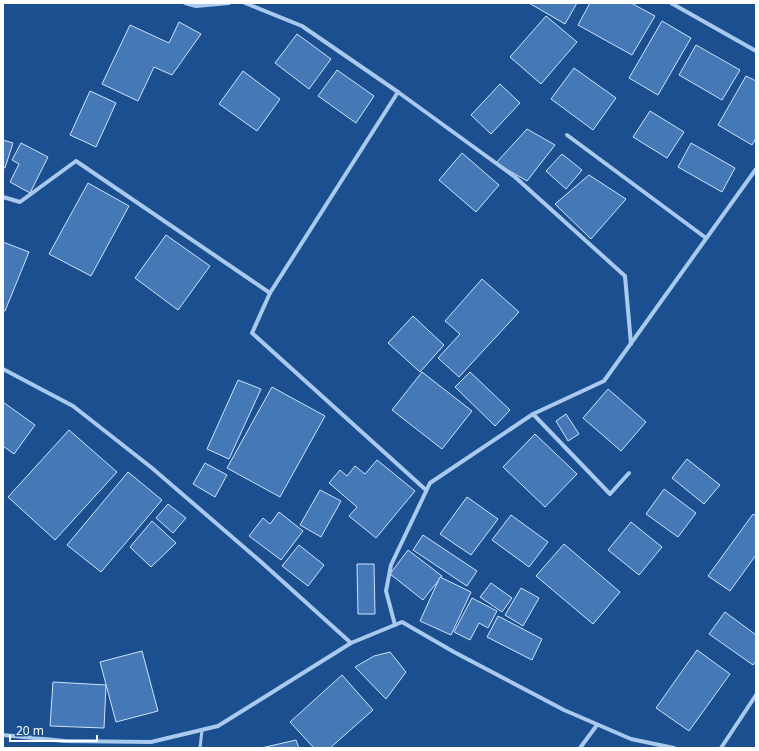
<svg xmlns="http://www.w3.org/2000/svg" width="759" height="751" viewBox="0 0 759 751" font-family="'Noto Sans',sans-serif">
<rect width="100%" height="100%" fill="#1b4f8f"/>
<!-- building -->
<g fill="#4478b7" stroke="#cfe3fa">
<polygon points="529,3 577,3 565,24"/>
<polygon points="590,3 631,3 655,16 632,55 578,25"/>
<polygon points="546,16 577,42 541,84 510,57"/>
<polygon points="662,21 691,38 658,95 629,78"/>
<polygon points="179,22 201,34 172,75 154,67 138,101 102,84 130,25 169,43"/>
<polygon points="297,34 331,59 309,89 275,63"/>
<polygon points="696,45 740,70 722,100 679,75"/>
<polygon points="574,68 616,98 593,130 551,99"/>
<polygon points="337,70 374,96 356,123 318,96"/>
<polygon points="243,71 280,99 257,131 219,104"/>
<polygon points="746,76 756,81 756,138 752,145 718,125"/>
<polygon points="500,84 520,103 491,134 471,115"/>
<polygon points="90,91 116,103 96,147 70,135"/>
<polygon points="650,111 684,132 667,158 633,137"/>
<polygon points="527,129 555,145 527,181 496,163"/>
<polygon points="3,140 13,143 5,168 3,167"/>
<polygon points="21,143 48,157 30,193 10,182 19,164 12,160"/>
<polygon points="691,143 735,168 722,192 678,167"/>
<polygon points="462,153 499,185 476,212 439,180"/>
<polygon points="562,154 582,170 566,189 546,171"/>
<polygon points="589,175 626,199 591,239 555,204"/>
<polygon points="88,183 129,206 91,276 49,254"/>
<polygon points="166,235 210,266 178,310 135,278"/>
<polygon points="3,242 29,252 5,311 3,310"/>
<polygon points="482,279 519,312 459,377 438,358 460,334 445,321"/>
<polygon points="413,316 444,345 420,372 388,343"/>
<polygon points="422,372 472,411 442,449 392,410"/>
<polygon points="470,372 510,410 495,426 455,387"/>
<polygon points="238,380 261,389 229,459 207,449"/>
<polygon points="272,387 325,416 280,497 227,468"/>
<polygon points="608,389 646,422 621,451 583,418"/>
<polygon points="3,402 35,425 14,454 3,446"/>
<polygon points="566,414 579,434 568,441 556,421"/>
<polygon points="69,430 117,472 55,540 8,497"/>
<polygon points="535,434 577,474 545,507 503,467"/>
<polygon points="687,459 720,485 704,504 672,478"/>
<polygon points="377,460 415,491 376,538 349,516 357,507 329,483 340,470 347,476 355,466 365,474"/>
<polygon points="205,463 227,475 215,497 193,484"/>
<polygon points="128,472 162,500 101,572 67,545"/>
<polygon points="664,489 696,513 678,537 646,514"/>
<polygon points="320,490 341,501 321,537 300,525"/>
<polygon points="467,497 498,519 471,555 440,534"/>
<polygon points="168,504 186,518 173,533 156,518"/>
<polygon points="279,512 303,531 281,560 249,536 263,518 270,524"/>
<polygon points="753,514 756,516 756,555 730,591 708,576"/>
<polygon points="511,515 548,542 529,567 492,540"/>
<polygon points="152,521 176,543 151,567 130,547"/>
<polygon points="631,522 662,547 639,575 608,550"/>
<polygon points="423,535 477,571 467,586 413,550"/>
<polygon points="564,544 620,592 593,624 536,576"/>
<polygon points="299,545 324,565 308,586 282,566"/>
<polygon points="408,550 442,576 423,600 390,574"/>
<polygon points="357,564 374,564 375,614 358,614"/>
<polygon points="440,577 471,592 451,635 420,621"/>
<polygon points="491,583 512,598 502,612 480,597"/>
<polygon points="521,588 539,598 523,626 505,615"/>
<polygon points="472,598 497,611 488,628 479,623 470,640 454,632"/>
<polygon points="725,612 756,635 756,661 753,665 709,634"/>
<polygon points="498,616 542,639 532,660 487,637"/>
<polygon points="697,650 730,674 689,731 656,708"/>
<polygon points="142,651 158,711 116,722 100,662"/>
<polygon points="390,652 406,672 386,699 355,667 374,656"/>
<polygon points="342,675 373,710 330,748 314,748 290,722"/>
<polygon points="53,682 106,685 104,728 50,726"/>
<polygon points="296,740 299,748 261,748"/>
</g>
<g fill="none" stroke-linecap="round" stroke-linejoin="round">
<!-- service -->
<polyline stroke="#a9c9ee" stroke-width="3" points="200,748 202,730"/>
<!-- minor -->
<g stroke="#a9c9ee" stroke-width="4">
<polyline points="185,3 196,6 229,3"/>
<polyline points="245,3 302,26 398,92 515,177 625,276 631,344"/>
<polyline points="671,3 756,51"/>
<polyline points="567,135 706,238"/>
<polyline points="3,197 20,202 76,161 270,293 252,333 426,490"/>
<polyline points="270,293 398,92"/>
<polyline points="3,369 73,406 152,468 260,561 351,643"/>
<polyline points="533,414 610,494 629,473"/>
<polyline points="395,625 386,591 391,565 430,483 533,414 604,381 756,169"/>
<polyline points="3,735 65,741 151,742 218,726 351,643 402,622 454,652 564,710 631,739 674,748"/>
<polyline points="580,748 597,725"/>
<polyline points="721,748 756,695"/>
</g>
</g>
<!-- border -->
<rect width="759" height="751" fill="none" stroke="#ffffff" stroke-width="8"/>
<!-- scale -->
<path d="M10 735v6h87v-6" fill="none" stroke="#ffffff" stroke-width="2"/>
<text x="16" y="735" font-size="12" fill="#ffffff" stroke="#1b4f8f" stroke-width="3" paint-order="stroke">20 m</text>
</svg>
